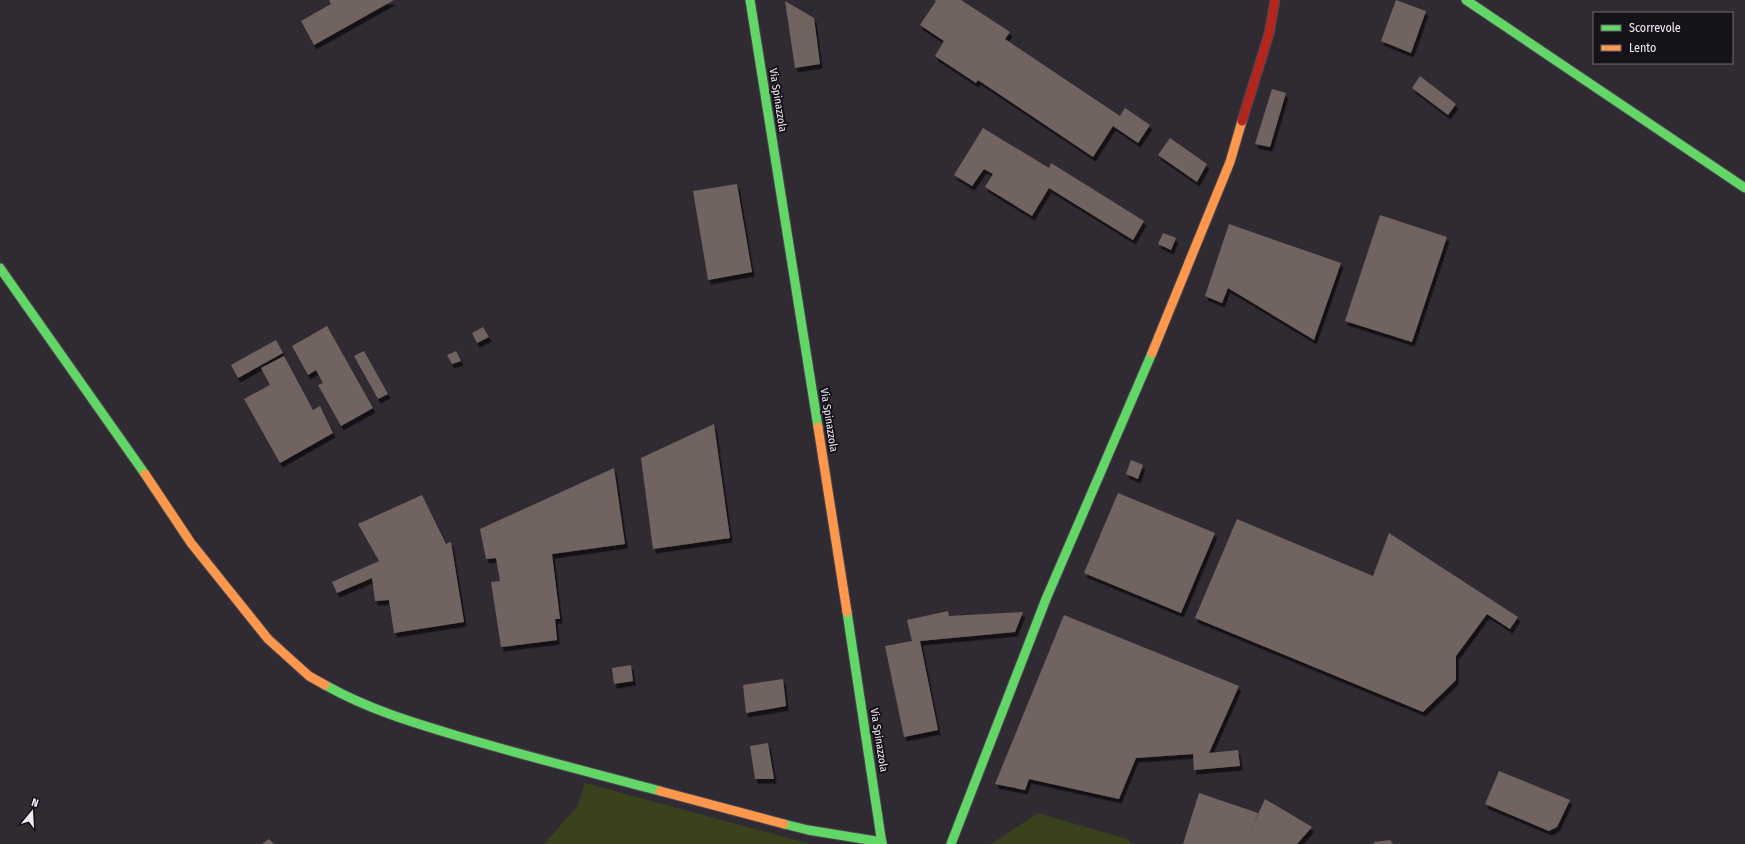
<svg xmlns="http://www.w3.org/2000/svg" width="1745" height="844" viewBox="0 0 1745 844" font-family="'Fira Sans Condensed',sans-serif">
<defs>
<filter id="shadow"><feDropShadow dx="2.5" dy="4.5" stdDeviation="0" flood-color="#0009"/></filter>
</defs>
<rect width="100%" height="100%" fill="#302a33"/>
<!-- green -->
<g fill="#3a421d">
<polygon points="585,783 807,843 813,844 544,844 577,807"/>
<polygon points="1038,813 1127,839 1132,844 991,844"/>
</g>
<!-- building -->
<g fill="#706461" filter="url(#shadow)">
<polygon points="329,0 394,0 314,45 301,21 331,4"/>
<polygon points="934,0 961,0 1010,32 1005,39 1120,116 1125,108 1150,125 1138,143 1113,126 1093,157 978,80 976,83 935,56 944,41 920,25 936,1"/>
<polygon points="1396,0 1426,11 1411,53 1381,41"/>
<polygon points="785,1 814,18 820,64 795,68"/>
<polygon points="1420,76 1456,104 1448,115 1412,88"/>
<polygon points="1272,89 1286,93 1270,147 1255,144"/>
<polygon points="983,128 1049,168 1051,163 1144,221 1133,240 1049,188 1032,216 985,187 993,174 984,169 972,186 954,175"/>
<polygon points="1170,138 1207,164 1197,182 1158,155"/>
<polygon points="737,184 752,272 708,280 693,191"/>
<polygon points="1380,215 1447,237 1412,342 1345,321"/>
<polygon points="1229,224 1341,263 1314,340 1228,288 1222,303 1205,296"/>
<polygon points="1163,233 1176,238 1171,250 1158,244"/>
<polygon points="327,326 373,408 341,426 318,385 323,383 316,370 308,375 292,346"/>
<polygon points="483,327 489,337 477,343 472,333"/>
<polygon points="276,340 283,353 238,378 231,365"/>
<polygon points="364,351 388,394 378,399 354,356"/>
<polygon points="456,351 461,361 452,364 447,355"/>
<polygon points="284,356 313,410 320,406 333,433 280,463 244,399 270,385 261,368"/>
<polygon points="714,424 730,538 653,549 641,458"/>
<polygon points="1131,460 1143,465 1138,479 1126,474"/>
<polygon points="614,468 625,544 552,554 560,619 555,619 557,640 501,647 491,582 500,581 496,558 486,559 480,529"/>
<polygon points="1118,493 1215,533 1181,613 1084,573"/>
<polygon points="422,495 446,544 451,542 464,622 394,633 389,600 375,601 372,578 337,593 332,582 379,561 358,524"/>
<polygon points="1237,519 1373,576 1389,533 1518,617 1510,629 1487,614 1456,656 1456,680 1423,712 1195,618"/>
<polygon points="948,611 949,616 1023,612 1015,632 920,641 938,730 904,737 885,646 912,641 907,620"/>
<polygon points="1064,615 1239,686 1209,753 1238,750 1240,766 1194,770 1193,754 1136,758 1119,799 1029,779 1025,790 995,784"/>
<polygon points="631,665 633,681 614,684 612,668"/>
<polygon points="783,679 786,706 746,713 743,685"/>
<polygon points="768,743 774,779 755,779 750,746"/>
<polygon points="1499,771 1570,800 1557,827 1549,831 1485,804"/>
<polygon points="1199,793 1258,813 1250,831 1265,799 1312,827 1297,844 1183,844"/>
<polygon points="269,839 274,844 262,844"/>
<polygon points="1390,840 1393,844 1373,844 1375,842"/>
</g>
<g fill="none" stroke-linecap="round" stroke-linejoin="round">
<defs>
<g id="fast">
<polyline points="750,0 818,427"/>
<polyline points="1466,0 1745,188"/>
<polyline points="0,268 145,474"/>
<polyline points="847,612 882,844"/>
<path d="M 325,685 C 368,709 411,722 458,736 C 525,756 593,773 660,791"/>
<polyline points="784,824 808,830 882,842"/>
<polyline points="951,844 1046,599 1152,353"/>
</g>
<g id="slow">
<polyline points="1152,353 1230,162 1242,121"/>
<polyline points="818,427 847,612"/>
<polyline points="145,474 191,543 268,639 309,676 325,685"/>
<polyline points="660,791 784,824"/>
</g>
<polyline id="jam" points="1242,121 1269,34 1275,0"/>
</defs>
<!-- fast casing -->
<use href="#fast" stroke="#4c474f" stroke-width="11"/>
<!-- slow casing -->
<use href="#slow" stroke="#4c474f" stroke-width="11"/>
<!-- jam casing -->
<use href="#jam" stroke="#4c474f" stroke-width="11"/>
<!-- fast -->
<use href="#fast" stroke="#63d668" stroke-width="9"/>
<!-- slow -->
<use href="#slow" stroke="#ff974d" stroke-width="9"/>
<!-- jam -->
<use href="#jam" stroke="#b3261e" stroke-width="9"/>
</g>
<g text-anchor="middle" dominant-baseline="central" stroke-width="4" stroke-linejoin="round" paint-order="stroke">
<!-- street labels -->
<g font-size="11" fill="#f2ebf6" stroke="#161219">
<text transform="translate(778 100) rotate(81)">Via Spinazzola</text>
<text transform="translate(829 420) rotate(81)">Via Spinazzola</text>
<text transform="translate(879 740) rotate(81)">Via Spinazzola</text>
</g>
</g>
<!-- legend -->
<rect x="1593" y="12" width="140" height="52" fill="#161219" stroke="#6e6971"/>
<rect x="1601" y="25" width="20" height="6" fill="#63d668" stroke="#6e6971"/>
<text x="1629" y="32" font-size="12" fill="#f2ebf6">Scorrevole</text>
<rect x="1601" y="45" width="20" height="6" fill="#ff974d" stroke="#6e6971"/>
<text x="1629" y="52" font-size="12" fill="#f2ebf6">Lento</text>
<!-- north arrow -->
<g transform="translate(32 812) rotate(18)" stroke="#161219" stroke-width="3" paint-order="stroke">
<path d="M0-3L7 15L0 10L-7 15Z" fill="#f2ebf6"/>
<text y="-6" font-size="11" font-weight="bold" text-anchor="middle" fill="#f2ebf6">N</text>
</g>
</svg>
